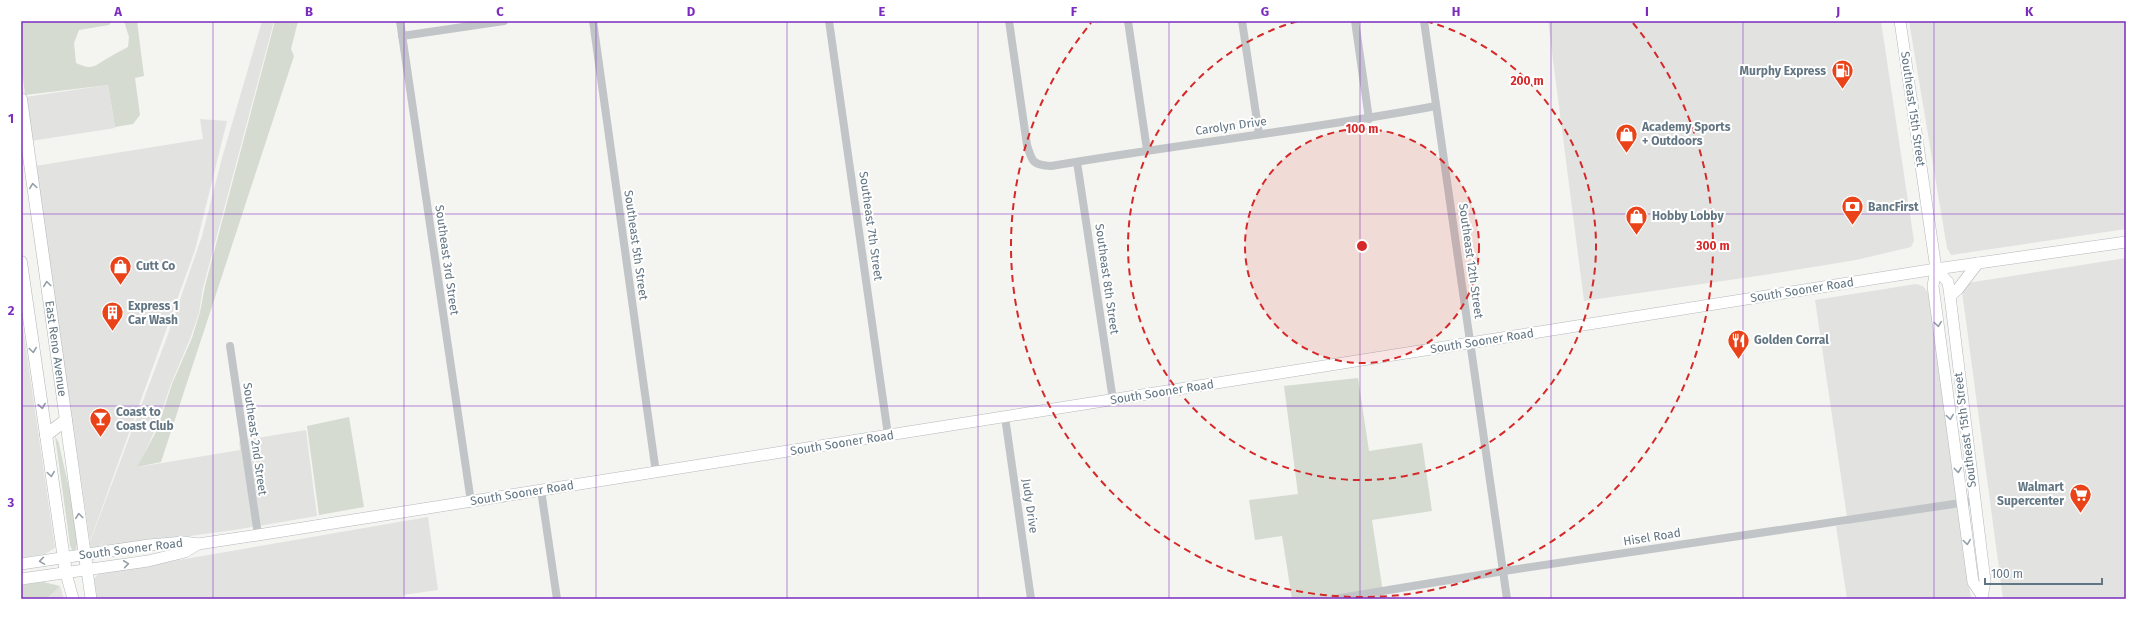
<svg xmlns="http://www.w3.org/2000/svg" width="2147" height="620" viewBox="0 0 2147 620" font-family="'Fira Sans',sans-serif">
<rect width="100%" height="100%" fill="#f4f4f0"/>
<!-- built -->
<g fill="#e2e3e1">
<polygon points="262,21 274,21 203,288 199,313 190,339 171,384 156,428 138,467 240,450 239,441 306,430 317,516 234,530 100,548 104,539 99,548 93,548 90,546 90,542 167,337 202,236 222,158"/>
<polygon points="1548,21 1881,21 1914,241 1911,247 1856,260 1764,275 1584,301"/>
<polygon points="1909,21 2126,21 2126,229 1951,255 1947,248"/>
<polygon points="108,85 115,128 31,141 25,97"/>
<polygon points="200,119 227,121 195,250 90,541 35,166 203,139"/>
<polygon points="2126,258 2126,599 2003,599 1961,284"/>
<polygon points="1916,284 1923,286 1929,294 1971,599 1847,599 1836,526 1848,524 1815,300"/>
<polygon points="21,314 55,548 45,554 21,558"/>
<polygon points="428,517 438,590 403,595 403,599 96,599 94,579 98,574"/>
<polygon points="60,586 64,599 47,599"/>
</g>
<!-- green -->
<g fill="#d5dbd1">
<path d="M 27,21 L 112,21 L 109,25 L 79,30 L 74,43 L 76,63 C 93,71 94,66 108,58 C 114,54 121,51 128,47 L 129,37 L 124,21 L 137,21 L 144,76 L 135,78 L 140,115 L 133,124 L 115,127 L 108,85 L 25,95 L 21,62 L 21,22 Z"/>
<polygon points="275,21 298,21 291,49 294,56 161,462 137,467 157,430 172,384 192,338 200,312 205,286"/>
<polygon points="1358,378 1369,451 1422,443 1432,511 1372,520 1384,599 1292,599 1282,536 1255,540 1249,500 1298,494 1284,386"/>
<polygon points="349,417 364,507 319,515 307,426"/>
<path d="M 55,436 L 59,443 C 62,462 84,538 75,551 L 72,550 L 70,545 Z"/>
<polygon points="43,582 60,586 47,599 21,599 21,585"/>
</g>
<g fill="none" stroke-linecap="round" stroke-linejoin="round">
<defs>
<g id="secondary">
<polyline points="1900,21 1936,269 1933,286 1973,582 1981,594"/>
<polyline points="1936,269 1948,282 1950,296 1985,581 1982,598"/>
<polyline points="1950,296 1958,289 1978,263"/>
<polyline points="21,564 149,545 184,542 198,544 258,535 1936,269 2126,242"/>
<polyline points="87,570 91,599"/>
<polyline points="66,573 73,599"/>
<polyline points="21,579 148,561 185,552 198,544"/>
</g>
<g id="primary">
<path id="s1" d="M 21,99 L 87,570"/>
<polyline points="21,262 66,573"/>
<polyline points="46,435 66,420"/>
</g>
</defs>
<!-- secondary casing -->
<use href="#secondary" stroke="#b3b9bd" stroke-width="12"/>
<!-- primary casing -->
<use href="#primary" stroke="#b2b7ba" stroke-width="13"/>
<!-- minor -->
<g stroke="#c1c5c8" stroke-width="8">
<polyline points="400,21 471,502"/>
<polyline points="593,21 656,473"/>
<polyline points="829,21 888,435"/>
<path d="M 1009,21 L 1027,145 C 1032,162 1033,165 1051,166 C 1179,144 1309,130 1436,106"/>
<polyline points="1128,21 1147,150"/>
<polyline points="1242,21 1259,134"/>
<polyline points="1355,21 1369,119"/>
<polyline points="1424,21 1507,599"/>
<polyline points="402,36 504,21"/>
<polyline points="1077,162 1113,400"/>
<polyline points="230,346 258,535"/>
<polyline points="1005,417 1031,599"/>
<polyline points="541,490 557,599"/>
<polyline points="1334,599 1504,571 1974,501"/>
</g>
<!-- secondary -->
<use href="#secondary" stroke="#fff" stroke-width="11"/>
<!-- primary -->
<use href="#primary" stroke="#fff" stroke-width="12"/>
</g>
<!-- one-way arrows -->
<defs><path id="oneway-chevron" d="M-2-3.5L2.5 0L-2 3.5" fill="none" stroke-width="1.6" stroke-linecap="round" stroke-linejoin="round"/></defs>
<g stroke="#919ea8">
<use href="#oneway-chevron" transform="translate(33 186) rotate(-98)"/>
<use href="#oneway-chevron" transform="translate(47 284) rotate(-98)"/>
<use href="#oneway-chevron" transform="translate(1938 324) rotate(82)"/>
<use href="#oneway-chevron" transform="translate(33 350) rotate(82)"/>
<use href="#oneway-chevron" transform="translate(42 406) rotate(81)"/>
<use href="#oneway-chevron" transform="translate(1950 417) rotate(82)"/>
<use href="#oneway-chevron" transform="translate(1958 470) rotate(83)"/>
<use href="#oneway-chevron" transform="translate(51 474) rotate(82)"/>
<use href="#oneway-chevron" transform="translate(79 516) rotate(-98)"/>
<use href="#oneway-chevron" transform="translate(1967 542) rotate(82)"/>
<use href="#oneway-chevron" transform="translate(42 561) rotate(171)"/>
<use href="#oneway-chevron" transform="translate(126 564) rotate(-8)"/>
</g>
<!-- grid -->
<path fill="none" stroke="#7b2cbf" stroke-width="1" stroke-opacity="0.55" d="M 213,21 L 213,599M 404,21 L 404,599M 596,21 L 596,599M 787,21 L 787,599M 978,21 L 978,599M 1169,21 L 1169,599M 1360,21 L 1360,599M 1551,21 L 1551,599M 1743,21 L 1743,599M 1934,21 L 1934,599M 21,214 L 2126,214M 21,406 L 2126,406"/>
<!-- distance rings -->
<circle cx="1362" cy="246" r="117" fill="#d62828" fill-opacity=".12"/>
<g fill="none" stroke="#d62828" stroke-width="2" stroke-dasharray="7 5">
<circle cx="1362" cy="246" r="117"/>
<path d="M1426 21A234 234 0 1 1 1298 21"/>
<path d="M1633 23A351 351 0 1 1 1091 23"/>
</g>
<!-- icons -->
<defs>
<symbol id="fuel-pin" viewBox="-11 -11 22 30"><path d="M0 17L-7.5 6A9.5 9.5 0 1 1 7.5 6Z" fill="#ea431a" stroke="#fff"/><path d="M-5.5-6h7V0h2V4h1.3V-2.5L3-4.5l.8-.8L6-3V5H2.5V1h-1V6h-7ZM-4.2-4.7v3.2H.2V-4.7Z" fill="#fff"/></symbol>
<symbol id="shop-pin" viewBox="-11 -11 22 30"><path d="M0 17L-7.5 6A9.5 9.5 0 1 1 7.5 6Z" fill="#ea431a" stroke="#fff"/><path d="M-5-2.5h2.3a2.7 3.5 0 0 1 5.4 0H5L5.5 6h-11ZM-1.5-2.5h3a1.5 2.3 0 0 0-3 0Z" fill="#fff"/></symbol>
<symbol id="bank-pin" viewBox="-11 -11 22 30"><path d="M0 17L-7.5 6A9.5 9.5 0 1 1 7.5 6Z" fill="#ea431a" stroke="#fff"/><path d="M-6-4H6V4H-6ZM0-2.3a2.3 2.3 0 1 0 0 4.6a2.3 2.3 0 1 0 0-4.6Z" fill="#fff"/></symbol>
<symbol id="building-pin" viewBox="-11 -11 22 30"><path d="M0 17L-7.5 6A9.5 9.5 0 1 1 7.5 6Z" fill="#ea431a" stroke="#fff"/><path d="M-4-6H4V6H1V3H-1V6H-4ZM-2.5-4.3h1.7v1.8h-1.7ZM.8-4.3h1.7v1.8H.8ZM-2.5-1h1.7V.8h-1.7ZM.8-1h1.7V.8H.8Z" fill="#fff"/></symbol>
<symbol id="restaurant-pin" viewBox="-11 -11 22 30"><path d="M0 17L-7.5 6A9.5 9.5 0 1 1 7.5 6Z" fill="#ea431a" stroke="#fff"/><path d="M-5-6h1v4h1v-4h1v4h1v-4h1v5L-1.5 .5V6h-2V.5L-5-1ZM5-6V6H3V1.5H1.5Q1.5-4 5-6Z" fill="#fff"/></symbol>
<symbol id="bar-pin" viewBox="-11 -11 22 30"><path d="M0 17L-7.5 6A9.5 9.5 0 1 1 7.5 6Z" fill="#ea431a" stroke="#fff"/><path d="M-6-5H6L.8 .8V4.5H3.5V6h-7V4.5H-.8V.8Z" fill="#fff"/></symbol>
<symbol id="supermarket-pin" viewBox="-11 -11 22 30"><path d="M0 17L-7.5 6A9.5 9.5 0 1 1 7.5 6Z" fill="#ea431a" stroke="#fff"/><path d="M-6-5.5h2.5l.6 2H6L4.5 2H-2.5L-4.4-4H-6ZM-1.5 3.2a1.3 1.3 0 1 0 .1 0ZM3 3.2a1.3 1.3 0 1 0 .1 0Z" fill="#fff"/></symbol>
</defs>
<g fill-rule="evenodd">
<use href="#fuel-pin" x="1830" y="58" width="25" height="34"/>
<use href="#shop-pin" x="1614" y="122" width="25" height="34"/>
<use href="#bank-pin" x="1840" y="194" width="25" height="34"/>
<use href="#shop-pin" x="1624" y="204" width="25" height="34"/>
<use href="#shop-pin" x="108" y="254" width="25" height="34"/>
<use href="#building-pin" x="100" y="300" width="25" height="34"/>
<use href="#restaurant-pin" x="1726" y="328" width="25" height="34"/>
<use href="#bar-pin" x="88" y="406" width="25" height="34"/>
<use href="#supermarket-pin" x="2068" y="482" width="25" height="34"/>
</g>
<g text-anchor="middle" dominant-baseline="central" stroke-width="4" stroke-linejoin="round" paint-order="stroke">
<!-- poi labels -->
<g font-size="12" font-weight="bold" fill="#627582" stroke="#fff" text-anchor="start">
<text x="1826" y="71" text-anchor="end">Murphy Express</text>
<text x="1642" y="127">Academy Sports<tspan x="1642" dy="14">+ Outdoors</tspan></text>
<text x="1868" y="207">BancFirst</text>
<text x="1652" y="216">Hobby Lobby</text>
<text x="136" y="266">Cutt Co</text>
<text x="128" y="306">Express 1<tspan x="128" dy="14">Car Wash</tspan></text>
<text x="1754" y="340">Golden Corral</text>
<text x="116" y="412">Coast to<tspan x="116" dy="14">Coast Club</tspan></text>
<text x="2064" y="487" text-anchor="end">Walmart<tspan x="2064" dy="14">Supercenter</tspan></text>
</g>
<!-- street labels -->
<g font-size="12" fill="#627582" stroke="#fff">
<text transform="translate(1913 109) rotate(82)">Southeast 15th Street</text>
<text transform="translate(1231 126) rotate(-8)">Carolyn Drive</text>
<text transform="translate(871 226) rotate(82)">Southeast 7th Street</text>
<text transform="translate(636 245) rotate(82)">Southeast 5th Street</text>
<text transform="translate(447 260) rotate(82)">Southeast 3rd Street</text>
<text transform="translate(1471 261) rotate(82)">Southeast 12th Street</text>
<text transform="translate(1107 279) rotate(82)">Southeast 8th Street</text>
<text transform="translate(1802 290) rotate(-9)">South Sooner Road</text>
<text transform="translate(1482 341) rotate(-9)">South Sooner Road</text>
<text stroke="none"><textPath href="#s1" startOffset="252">East Reno Avenue</textPath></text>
<text transform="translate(1162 392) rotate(-9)">South Sooner Road</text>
<text transform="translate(1965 430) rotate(-97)">Southeast 15th Street</text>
<text transform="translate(255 439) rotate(82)">Southeast 2nd Street</text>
<text transform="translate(842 443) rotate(-9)">South Sooner Road</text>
<text transform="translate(522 493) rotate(-9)">South Sooner Road</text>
<text transform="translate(1030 506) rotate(82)">Judy Drive</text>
<text transform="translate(1652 537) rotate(-9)">Hisel Road</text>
<text transform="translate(131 549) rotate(-7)">South Sooner Road</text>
</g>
</g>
<circle cx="1362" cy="246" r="6" fill="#d62828" stroke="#fff" stroke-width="2"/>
<g font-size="12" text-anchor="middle" font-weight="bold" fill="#d62828" stroke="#fff" stroke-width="4" stroke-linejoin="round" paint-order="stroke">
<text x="1527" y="85">200 m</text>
<text x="1362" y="133">100 m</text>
<text x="1713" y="250">300 m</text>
</g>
<!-- border -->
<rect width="2147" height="620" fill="none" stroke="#ffffff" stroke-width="44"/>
<!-- scale -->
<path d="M1985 578v6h117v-6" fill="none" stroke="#627582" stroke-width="2"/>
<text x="1991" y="578" font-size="12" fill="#627582" stroke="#ffffff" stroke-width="3" paint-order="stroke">100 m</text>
<rect x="22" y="22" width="2103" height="576" fill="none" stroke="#7b2cbf" stroke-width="1.5"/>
<g font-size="13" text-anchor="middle" font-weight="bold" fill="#7b2cbf">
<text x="118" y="16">A</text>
<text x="309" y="16">B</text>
<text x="500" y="16">C</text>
<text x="691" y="16">D</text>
<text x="882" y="16">E</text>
<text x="1074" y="16">F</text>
<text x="1265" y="16">G</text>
<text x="1456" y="16">H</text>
<text x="1647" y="16">I</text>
<text x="1838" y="16">J</text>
<text x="2029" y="16">K</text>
<text x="11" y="123">1</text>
<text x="11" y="315">2</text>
<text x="11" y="507">3</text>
</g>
</svg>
